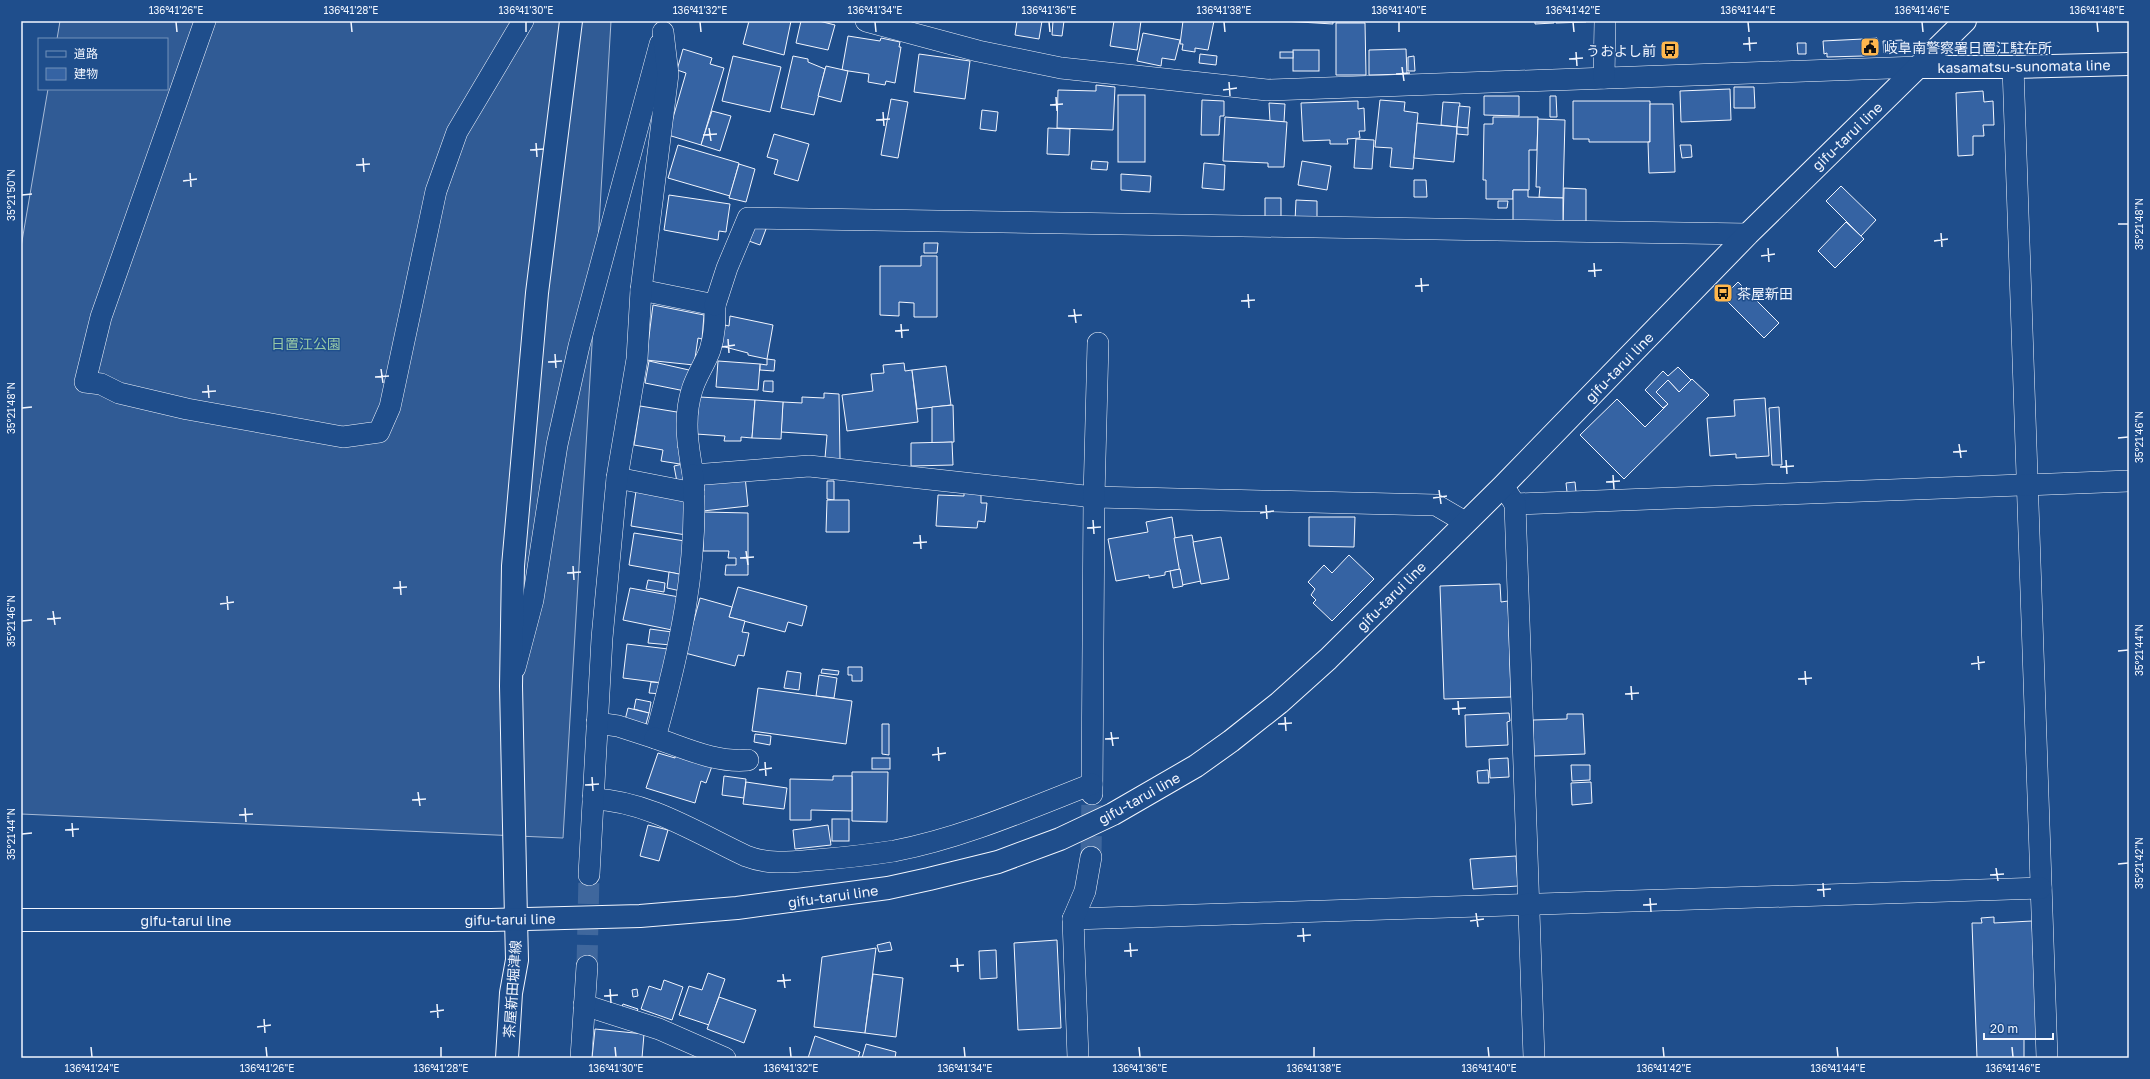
<svg xmlns="http://www.w3.org/2000/svg" width="2150" height="1079" viewBox="0 0 2150 1079" font-family="'Golos Text','Noto Sans JP',sans-serif">
<rect width="100%" height="100%" fill="#1f4e8c"/>
<!-- built -->
<polygon fill="#305b95" stroke="#a8bbd7" points="60,21 611,21 563,838 21,814 21,247 48,89 167,89 167,39 57,39"/>
<!-- building -->
<g fill="#3563a3" stroke="#f2f6ff">
<polygon points="749,21 791,21 784,55 743,44"/>
<polygon points="801,21 819,21 835,25 828,50 796,43"/>
<polygon points="1017,21 1042,21 1039,39 1015,35"/>
<polygon points="1053,21 1064,21 1062,36 1052,35"/>
<polygon points="1114,21 1141,21 1137,50 1110,46"/>
<polygon points="1183,21 1214,21 1208,50 1195,48 1195,52 1182,50 1183,44 1180,44"/>
<polygon points="1283,21 1333,21 1333,24"/>
<polygon points="1535,21 1554,21 1554,23 1535,24"/>
<polygon points="1556,21 1586,21 1586,22 1556,23"/>
<polygon points="1336,23 1365,23 1366,75 1336,75"/>
<polygon points="1143,33 1180,40 1175,60 1162,58 1161,66 1137,61"/>
<polygon points="848,36 880,41 881,38 900,42 899,47 901,47 895,83 886,81 885,85 868,82 869,74 842,70"/>
<polygon points="1877,38 1877,55 1863,56 1863,39"/>
<polygon points="1863,39 1863,56 1827,57 1827,53 1824,54 1823,41"/>
<polygon points="1902,40 1903,52 1884,53 1883,41"/>
<polygon points="1797,43 1806,43 1806,54 1798,54"/>
<polygon points="683,49 712,58 710,64 724,68 701,145 668,135 686,73 677,70"/>
<polygon points="1406,49 1407,74 1369,75 1369,50"/>
<rect x="1293" y="50" width="26" height="21"/>
<rect x="1280" y="52" width="13" height="6"/>
<polygon points="919,54 970,61 965,99 914,92"/>
<polygon points="1200,54 1217,56 1216,65 1199,63"/>
<polygon points="733,56 781,67 770,112 722,101"/>
<polygon points="793,56 808,59 808,62 825,69 814,115 781,108"/>
<polygon points="1414,56 1415,71 1408,71 1408,57"/>
<polygon points="826,66 848,71 841,102 818,96"/>
<polygon points="1096,85 1115,87 1113,130 1057,128 1058,90 1096,91"/>
<polygon points="1734,87 1754,87 1755,108 1734,108"/>
<polygon points="1730,89 1731,120 1681,122 1680,91"/>
<polygon points="1983,91 1984,102 1993,101 1994,125 1983,125 1984,136 1973,136 1973,155 1958,156 1956,93"/>
<rect x="1118" y="95" width="27" height="67"/>
<polygon points="1484,96 1519,96 1519,116 1484,115"/>
<polygon points="1550,96 1556,96 1557,117 1550,117"/>
<polygon points="891,99 908,102 898,158 881,155"/>
<polygon points="1202,100 1224,101 1224,116 1220,116 1219,135 1201,135"/>
<polygon points="1380,100 1405,102 1404,111 1418,113 1413,169 1390,167 1392,148 1375,147"/>
<polygon points="1358,101 1358,109 1364,108 1365,131 1359,131 1360,138 1347,139 1348,144 1330,144 1330,140 1303,141 1301,103"/>
<polygon points="1573,101 1650,101 1650,142 1589,142 1589,139 1573,139"/>
<polygon points="1443,102 1460,103 1457,127 1441,125"/>
<polygon points="1269,103 1285,104 1284,122 1270,121"/>
<polygon points="1650,104 1673,104 1675,172 1649,173 1648,142 1650,142"/>
<polygon points="1459,106 1470,107 1468,128 1457,127"/>
<polygon points="982,110 998,112 996,131 980,129"/>
<polygon points="712,111 731,116 720,151 701,145"/>
<polygon points="1225,117 1287,122 1284,167 1268,167 1268,163 1223,161"/>
<polygon points="1493,117 1538,117 1537,150 1529,150 1529,190 1513,190 1513,199 1486,199 1486,180 1483,180 1484,124 1493,124"/>
<polygon points="1538,119 1565,120 1563,198 1539,197 1540,187 1536,187"/>
<polygon points="1417,123 1457,127 1454,162 1414,158"/>
<polygon points="1457,127 1468,128 1468,135 1457,134"/>
<polygon points="1048,128 1070,129 1069,155 1047,154"/>
<polygon points="774,134 809,144 798,181 774,174 778,160 767,157"/>
<polygon points="1356,139 1374,140 1372,169 1354,168"/>
<polygon points="678,145 739,163 730,196 668,178"/>
<polygon points="1680,145 1691,145 1692,157 1682,158"/>
<polygon points="1092,161 1108,162 1107,170 1091,169"/>
<polygon points="1302,161 1331,166 1327,190 1298,185"/>
<polygon points="1204,163 1225,165 1224,190 1202,188"/>
<polygon points="739,164 755,169 746,202 729,198"/>
<polygon points="1121,174 1151,176 1150,192 1121,190"/>
<polygon points="1414,180 1426,180 1427,197 1414,197"/>
<polygon points="1841,186 1876,220 1861,236 1826,201"/>
<polygon points="1564,188 1586,189 1586,224 1563,223"/>
<polygon points="1513,190 1528,190 1528,197 1563,198 1563,226 1513,225"/>
<polygon points="669,195 730,204 726,232 719,231 718,240 664,230"/>
<polygon points="1265,198 1281,198 1281,218 1265,217"/>
<polygon points="1296,200 1317,201 1317,221 1295,221"/>
<polygon points="1498,201 1508,201 1507,208 1498,208"/>
<polygon points="1846,222 1864,239 1835,268 1818,251"/>
<polygon points="752,224 766,229 760,245 746,240"/>
<polygon points="924,243 938,243 937,253 924,253"/>
<polygon points="921,256 937,256 937,317 914,317 914,303 899,302 899,316 880,315 880,266 921,266"/>
<polygon points="1738,282 1779,323 1764,338 1723,297"/>
<polygon points="653,305 704,315 702,339 698,338 694,365 646,360"/>
<polygon points="730,316 773,325 767,359 748,355 748,353 721,346 725,325 729,326"/>
<polygon points="767,359 775,360 774,371 760,370 760,364 767,365"/>
<polygon points="649,361 689,370 685,391 645,383"/>
<polygon points="718,361 760,364 758,390 716,387"/>
<polygon points="904,363 905,371 912,370 918,422 847,431 842,395 873,391 871,374 884,373 883,365"/>
<polygon points="946,366 951,405 917,409 912,370"/>
<polygon points="1678,367 1691,380 1679,392 1668,380 1656,392 1668,404 1663,408 1645,390 1663,371 1668,376"/>
<polygon points="1692,379 1709,395 1624,479 1580,435 1617,399 1645,427 1668,404 1656,392 1668,380 1679,392"/>
<polygon points="764,381 773,381 773,392 763,391"/>
<polygon points="824,393 839,394 840,459 825,458 827,435 781,432 783,402 802,403 802,397 824,398"/>
<polygon points="699,397 755,400 752,438 741,437 741,441 724,441 725,436 696,434"/>
<polygon points="1765,398 1769,456 1736,458 1736,454 1710,456 1707,418 1735,416 1734,400"/>
<polygon points="755,400 783,402 781,439 752,438"/>
<polygon points="953,405 954,442 932,443 932,407"/>
<polygon points="640,406 683,413 678,448 683,449 680,464 661,461 663,450 634,445"/>
<polygon points="1779,407 1782,465 1772,465 1769,408"/>
<polygon points="952,442 953,465 911,466 911,443"/>
<polygon points="683,464 686,480 677,482 674,466"/>
<polygon points="745,476 748,506 703,511 700,480"/>
<polygon points="827,481 834,481 834,500 827,499"/>
<polygon points="1575,482 1576,492 1567,492 1566,483"/>
<polygon points="636,491 686,500 686,535 631,526"/>
<polygon points="964,493 981,494 981,503 987,503 985,522 978,521 977,528 936,526 938,495 964,496"/>
<polygon points="827,500 849,500 849,532 826,532"/>
<polygon points="704,512 748,513 748,575 725,575 726,565 736,565 736,558 728,558 729,551 703,551"/>
<polygon points="1172,517 1180,569 1165,572 1165,575 1149,578 1149,575 1116,581 1108,539 1148,532 1146,522"/>
<polygon points="1309,517 1355,517 1354,547 1309,546"/>
<polygon points="634,533 691,542 685,575 629,565"/>
<polygon points="1192,535 1201,581 1182,585 1174,538"/>
<polygon points="1221,537 1229,579 1201,584 1193,542"/>
<polygon points="1349,555 1374,579 1332,621 1313,603 1316,600 1311,595 1315,589 1308,582 1324,565 1332,573"/>
<polygon points="1180,569 1183,586 1173,588 1170,571"/>
<polygon points="669,572 684,575 681,591 667,588"/>
<polygon points="648,580 665,583 664,592 646,589"/>
<polygon points="1500,584 1501,602 1508,601 1511,697 1444,699 1440,586"/>
<polygon points="738,587 807,606 802,626 788,622 785,632 729,617"/>
<polygon points="630,588 679,597 672,630 623,620"/>
<polygon points="700,598 732,607 729,617 745,621 742,632 749,633 744,656 738,655 735,666 685,653"/>
<polygon points="650,629 672,632 671,645 648,643"/>
<polygon points="627,644 668,649 663,683 623,678"/>
<polygon points="848,667 862,667 862,681 852,681 852,675 848,675"/>
<polygon points="822,669 839,671 838,675 821,673"/>
<polygon points="787,671 801,673 799,690 784,688"/>
<polygon points="819,675 837,678 834,698 816,696"/>
<polygon points="651,682 662,683 661,694 649,693"/>
<polygon points="758,688 852,701 846,744 752,731"/>
<polygon points="636,699 651,702 649,713 634,709"/>
<polygon points="628,708 649,713 646,724 625,720"/>
<polygon points="1509,713 1510,721 1507,722 1508,745 1466,747 1465,715"/>
<polygon points="1567,714 1583,714 1585,754 1534,756 1533,720 1567,719"/>
<polygon points="882,724 889,724 889,755 882,754"/>
<polygon points="755,734 771,736 770,745 754,742"/>
<polygon points="658,753 675,758 676,754 712,766 706,783 701,781 695,803 646,788"/>
<rect x="872" y="758" width="18" height="11"/>
<polygon points="1508,758 1509,777 1490,778 1489,759"/>
<polygon points="1571,765 1590,765 1590,780 1572,781"/>
<polygon points="1488,770 1489,783 1478,783 1477,771"/>
<polygon points="852,772 888,772 887,822 852,821"/>
<polygon points="724,776 746,779 744,798 722,795"/>
<polygon points="833,776 852,776 852,811 811,810 811,820 790,820 790,779 833,780"/>
<polygon points="746,782 787,788 784,809 743,804"/>
<polygon points="1591,782 1592,803 1572,805 1571,783"/>
<rect x="832" y="819" width="17" height="22"/>
<polygon points="648,825 668,830 659,861 640,856"/>
<polygon points="828,825 831,845 795,849 793,830"/>
<polygon points="1516,856 1518,886 1473,889 1470,859"/>
<polygon points="1994,917 1994,923 2032,921 2037,1039 2024,1039 2024,1058 1977,1058 1972,923 1982,923 1981,918"/>
<polygon points="1057,940 1061,1028 1018,1030 1014,943"/>
<polygon points="890,942 892,950 879,952 877,945"/>
<polygon points="876,948 865,1033 814,1027 822,957"/>
<polygon points="996,950 997,978 980,979 979,951"/>
<polygon points="708,973 725,979 709,1025 679,1015 689,986 702,990"/>
<polygon points="873,974 903,978 896,1037 865,1033"/>
<polygon points="664,980 683,987 672,1020 641,1009 649,986 661,990"/>
<polygon points="637,989 638,996 633,997 632,990"/>
<polygon points="719,997 756,1010 744,1043 707,1029"/>
<polygon points="623,1004 638,1009 636,1014 621,1009"/>
<polygon points="595,1029 644,1034 642,1058 592,1058"/>
<polygon points="815,1036 860,1052 858,1058 808,1058"/>
<polygon points="866,1044 896,1052 895,1058 862,1058"/>
</g>
<g fill="none" stroke-linecap="round" stroke-linejoin="round">
<!-- minor-tunnel -->
<g stroke="#3f679d" stroke-width="21" stroke-dasharray="21 10" stroke-linecap="butt">
<polyline points="1091,857 1092,794"/>
<polyline points="587,966 589,875"/>
</g>
<defs>
<g id="minor">
<polyline points="205,21 101,317 85,382 101,384 119,393 187,409 343,437 379,432 390,407 436,191 457,132 523,21"/>
<polyline points="866,21 978,51 1061,68 1267,90 1918,67"/>
<polyline points="2013,67 2047,1058"/>
<polyline points="1604,78 1605,21"/>
<path d="M 641,290 L 715,305 C 715,321 715,335 710,350 C 705,364 696,376 692,390 C 683,418 688,447 693,475 L 809,466 L 1094,497 L 1436,505 L 1465,522"/>
<polyline points="715,305 727,268 748,218 1748,234"/>
<polyline points="617,478 694,493"/>
<polyline points="1503,486 1515,504 2129,481"/>
<polyline points="1515,504 1534,1058"/>
<polyline points="515,668 533,600 557,445 579,346 660,44"/>
<path d="M 597,723 L 618,726 L 655,738 C 679,653 699,564 693,475"/>
<path d="M 655,738 C 685,748 715,763 748,760"/>
<polyline points="1092,794 1094,497 1098,343"/>
<path d="M 593,799 C 648,801 697,833 746,856 C 769,865 791,862 815,860 C 841,858 868,855 894,851 C 962,838 1028,809 1092,784"/>
<polyline points="589,875 602,638 617,478 637,359 641,290 668,74 663,32"/>
<polyline points="1073,919 2041,888"/>
<polyline points="584,1005 659,1029 725,1058"/>
<polyline points="581,1058 587,966"/>
<polyline points="1078,1058 1073,919 1085,891 1091,857"/>
</g>
<polyline id="tertiary" points="516,919 511,686 513,566 537,293 571,21"/>
<g id="secondary">
<polyline points="1918,67 2013,67 2129,64"/>
<polyline points="507,1058 511,993 517,960 516,919"/>
</g>
<polyline id="primary" points="21,920 491,920 640,916 737,908 888,888 929,879 998,862 1060,839 1113,814 1196,766 1231,741 1279,703 1328,659 1503,486 1748,234 1965,21"/>
</defs>
<!-- minor casing -->
<use href="#minor" stroke="#f2f6ff" stroke-width="22"/>
<!-- tertiary casing -->
<use href="#tertiary" stroke="#f2f6ff" stroke-width="24"/>
<!-- secondary casing -->
<use href="#secondary" stroke="#f2f6ff" stroke-width="24"/>
<!-- primary casing -->
<use href="#primary" stroke="#f2f6ff" stroke-width="24"/>
<!-- minor -->
<use href="#minor" stroke="#1f4e8c" stroke-width="21"/>
<!-- tertiary -->
<use href="#tertiary" stroke="#1f4e8c" stroke-width="22"/>
<!-- secondary -->
<use href="#secondary" stroke="#1f4e8c" stroke-width="22"/>
<!-- primary -->
<use href="#primary" stroke="#1f4e8c" stroke-width="22"/>
</g>
<!-- ticks -->
<path fill="none" stroke="#f2f6ff" stroke-width="1.5" d="M 176,22 L 177,32M 351,22 L 352,32M 526,22 L 526,32M 700,22 L 701,32M 875,22 L 876,32M 1049,22 L 1050,32M 1224,22 L 1225,32M 1399,22 L 1399,32M 1573,22 L 1574,32M 1748,22 L 1749,32M 1922,22 L 1923,32M 2097,22 L 2098,32M 1749,37 L 1750,51M 1743,44 L 1757,43M 1576,52 L 1577,66M 1569,59 L 1583,58M 1402,67 L 1404,81M 1396,74 L 1410,73M 1229,82 L 1230,96M 1223,90 L 1237,88M 1056,97 L 1057,111M 1050,105 L 1063,104M 883,112 L 884,126M 876,120 L 890,119M 709,128 L 711,141M 703,135 L 717,134M 536,143 L 537,157M 530,150 L 544,149M 363,158 L 364,172M 356,165 L 370,164M 190,173 L 191,187M 183,181 L 197,179M 22,195 L 32,194M 2118,224 L 2128,224M 1941,233 L 1942,247M 1934,241 L 1948,239M 1768,248 L 1769,262M 1761,256 L 1775,254M 1594,263 L 1595,277M 1588,271 L 1602,270M 1421,278 L 1422,292M 1415,286 L 1429,285M 1248,294 L 1249,308M 1241,301 L 1255,300M 1074,309 L 1076,323M 1068,316 L 1082,315M 901,324 L 902,338M 895,331 L 909,330M 728,339 L 729,353M 722,347 L 735,345M 555,354 L 556,368M 548,362 L 562,361M 381,369 L 383,383M 375,377 L 389,376M 208,385 L 209,398M 202,392 L 216,391M 22,408 L 32,407M 2118,438 L 2128,437M 1959,444 L 1961,458M 1953,452 L 1967,451M 1786,460 L 1787,474M 1780,467 L 1794,466M 1613,475 L 1614,489M 1606,482 L 1620,481M 1439,490 L 1441,504M 1433,498 L 1447,496M 1266,505 L 1267,519M 1260,513 L 1274,511M 1093,520 L 1094,534M 1087,528 L 1101,527M 920,535 L 921,549M 913,543 L 927,542M 746,551 L 748,565M 740,558 L 754,557M 573,566 L 574,580M 567,573 L 581,572M 400,581 L 401,595M 393,588 L 407,587M 227,596 L 228,610M 220,604 L 234,602M 53,611 L 55,625M 47,619 L 61,618M 22,621 L 32,620M 2118,651 L 2128,650M 1978,656 L 1979,670M 1971,664 L 1985,662M 1805,671 L 1806,685M 1798,679 L 1812,678M 1631,686 L 1632,700M 1625,694 L 1639,693M 1458,701 L 1459,715M 1452,709 L 1466,708M 1285,717 L 1286,731M 1278,724 L 1292,723M 1111,732 L 1113,746M 1105,739 L 1119,738M 938,747 L 939,761M 932,755 L 946,753M 765,762 L 766,776M 759,770 L 772,768M 592,777 L 593,791M 585,785 L 599,784M 418,792 L 420,806M 412,800 L 426,799M 245,808 L 246,822M 239,815 L 253,814M 72,823 L 73,837M 65,830 L 79,829M 22,834 L 32,833M 2118,864 L 2128,863M 1996,868 L 1998,881M 1990,875 L 2004,874M 1823,883 L 1824,897M 1817,890 L 1831,889M 1650,898 L 1651,912M 1643,905 L 1657,904M 1476,913 L 1478,927M 1470,921 L 1484,919M 1303,928 L 1304,942M 1297,936 L 1311,935M 1130,943 L 1131,957M 1124,951 L 1138,950M 957,958 L 958,972M 950,966 L 964,965M 783,974 L 785,988M 777,981 L 791,980M 610,989 L 611,1003M 604,996 L 618,995M 437,1004 L 438,1018M 430,1012 L 444,1010M 264,1019 L 265,1033M 257,1027 L 271,1025M 91,1047 L 92,1057M 266,1047 L 267,1057M 441,1047 L 441,1057M 615,1047 L 616,1057M 790,1047 L 791,1057M 964,1047 L 965,1057M 1139,1047 L 1140,1057M 1314,1047 L 1314,1057M 1488,1047 L 1489,1057M 1663,1047 L 1664,1057M 1837,1047 L 1838,1057M 2012,1047 L 2013,1057"/>
<!-- icons -->
<defs>
<symbol id="civic-square" viewBox="-11 -11 22 22"><rect x="-9" y="-9" width="18" height="18" rx="4" fill="#ffb74d" stroke="#1f4e8c"/><path d="M-.6-6.5H3V-4.5H.6V-3L4-1V1h2V6H-6V1h2V-1L-.6-3ZM-1.2 2.5V6h2.4V2.5Z" fill="#111"/></symbol>
<symbol id="bus-square" viewBox="-11 -11 22 22"><rect x="-9" y="-9" width="18" height="18" rx="4" fill="#ffb74d" stroke="#1f4e8c"/><path d="M-5-6H5V4H4V6H2V4H-2V6H-4V4H-5ZM-3.5-4V0h7V-4ZM-3.5 1.2v1.5H-2V1.2ZM2 1.2v1.5H3.5V1.2Z" fill="#111"/></symbol>
</defs>
<g fill-rule="evenodd">
<use href="#civic-square" x="1859" y="36" width="22" height="22"/>
<use href="#bus-square" x="1659" y="39" width="22" height="22"/>
<use href="#bus-square" x="1712" y="282" width="22" height="22"/>
</g>
<g text-anchor="middle" dominant-baseline="central" stroke-width="3" stroke-linejoin="round" paint-order="stroke">
<!-- poi labels -->
<g font-size="14" fill="#f2f6ff" stroke="#1f4e8c" text-anchor="start">
<text x="1884" y="47">岐阜南警察署日置江駐在所</text>
<text x="1656" y="50" text-anchor="end">うおよし前</text>
<text x="1737" y="293">茶屋新田</text>
</g>
<!-- street labels -->
<g font-size="14" fill="#f2f6ff" stroke="#1f4e8c">
<text transform="translate(2024 66) rotate(-1)">kasamatsu-sunomata line</text>
<text transform="translate(1847 136) rotate(-44)">gifu-tarui line</text>
<text transform="translate(1619 367) rotate(-46)">gifu-tarui line</text>
<text transform="translate(1391 596) rotate(-45)">gifu-tarui line</text>
<text transform="translate(1139 798) rotate(-29)">gifu-tarui line</text>
<text transform="translate(833 896) rotate(-8)">gifu-tarui line</text>
<text transform="translate(510 919) rotate(-1)">gifu-tarui line</text>
<text x="186" y="920">gifu-tarui line</text>
<text transform="translate(512 989) rotate(-86)">茶屋新田堀津線</text>
</g>
<!-- park labels -->
<g font-size="14" fill="#97c8a6" stroke="#1f4e8c">
<text x="306" y="343">日置江公園</text>
</g>
</g>
<!-- border -->
<rect width="2150" height="1079" fill="none" stroke="#1f4e8c" stroke-width="44"/>
<!-- legend -->
<rect x="38" y="38" width="130" height="52" fill="#1f4e8c" stroke="#7391ba"/>
<rect x="46" y="51" width="20" height="6" fill="#1f4e8c" stroke="#7391ba"/>
<text x="74" y="58" font-size="12" fill="#f2f6ff">道路</text>
<rect x="46" y="68" width="20" height="12" fill="#3563a3" stroke="#7391ba"/>
<text x="74" y="78" font-size="12" fill="#f2f6ff">建物</text>
<!-- scale -->
<path d="M1984 1033v6h69v-6" fill="none" stroke="#f2f6ff" stroke-width="2"/>
<text x="1990" y="1033" font-size="12" fill="#f2f6ff" stroke="#1f4e8c" stroke-width="3" paint-order="stroke">20 m</text>
<rect x="22" y="22" width="2106" height="1035" fill="none" stroke="#f2f6ff" stroke-width="1.5"/>
<g font-size="10" text-anchor="middle" fill="#f2f6ff">
<text x="176" y="14">136°41'26"E</text>
<text x="351" y="14">136°41'28"E</text>
<text x="526" y="14">136°41'30"E</text>
<text x="700" y="14">136°41'32"E</text>
<text x="875" y="14">136°41'34"E</text>
<text x="1049" y="14">136°41'36"E</text>
<text x="1224" y="14">136°41'38"E</text>
<text x="1399" y="14">136°41'40"E</text>
<text x="1573" y="14">136°41'42"E</text>
<text x="1748" y="14">136°41'44"E</text>
<text x="1922" y="14">136°41'46"E</text>
<text x="2097" y="14">136°41'48"E</text>
<text transform="translate(11 195) rotate(-90)" y="4">35°21'50"N</text>
<text transform="translate(2139 224) rotate(-90)" y="4">35°21'48"N</text>
<text transform="translate(11 408) rotate(-90)" y="4">35°21'48"N</text>
<text transform="translate(2139 437) rotate(-90)" y="4">35°21'46"N</text>
<text transform="translate(11 621) rotate(-90)" y="4">35°21'46"N</text>
<text transform="translate(2139 650) rotate(-90)" y="4">35°21'44"N</text>
<text transform="translate(11 834) rotate(-90)" y="4">35°21'44"N</text>
<text transform="translate(2139 863) rotate(-90)" y="4">35°21'42"N</text>
<text x="92" y="1072">136°41'24"E</text>
<text x="267" y="1072">136°41'26"E</text>
<text x="441" y="1072">136°41'28"E</text>
<text x="616" y="1072">136°41'30"E</text>
<text x="791" y="1072">136°41'32"E</text>
<text x="965" y="1072">136°41'34"E</text>
<text x="1140" y="1072">136°41'36"E</text>
<text x="1314" y="1072">136°41'38"E</text>
<text x="1489" y="1072">136°41'40"E</text>
<text x="1664" y="1072">136°41'42"E</text>
<text x="1838" y="1072">136°41'44"E</text>
<text x="2013" y="1072">136°41'46"E</text>
</g>
</svg>
